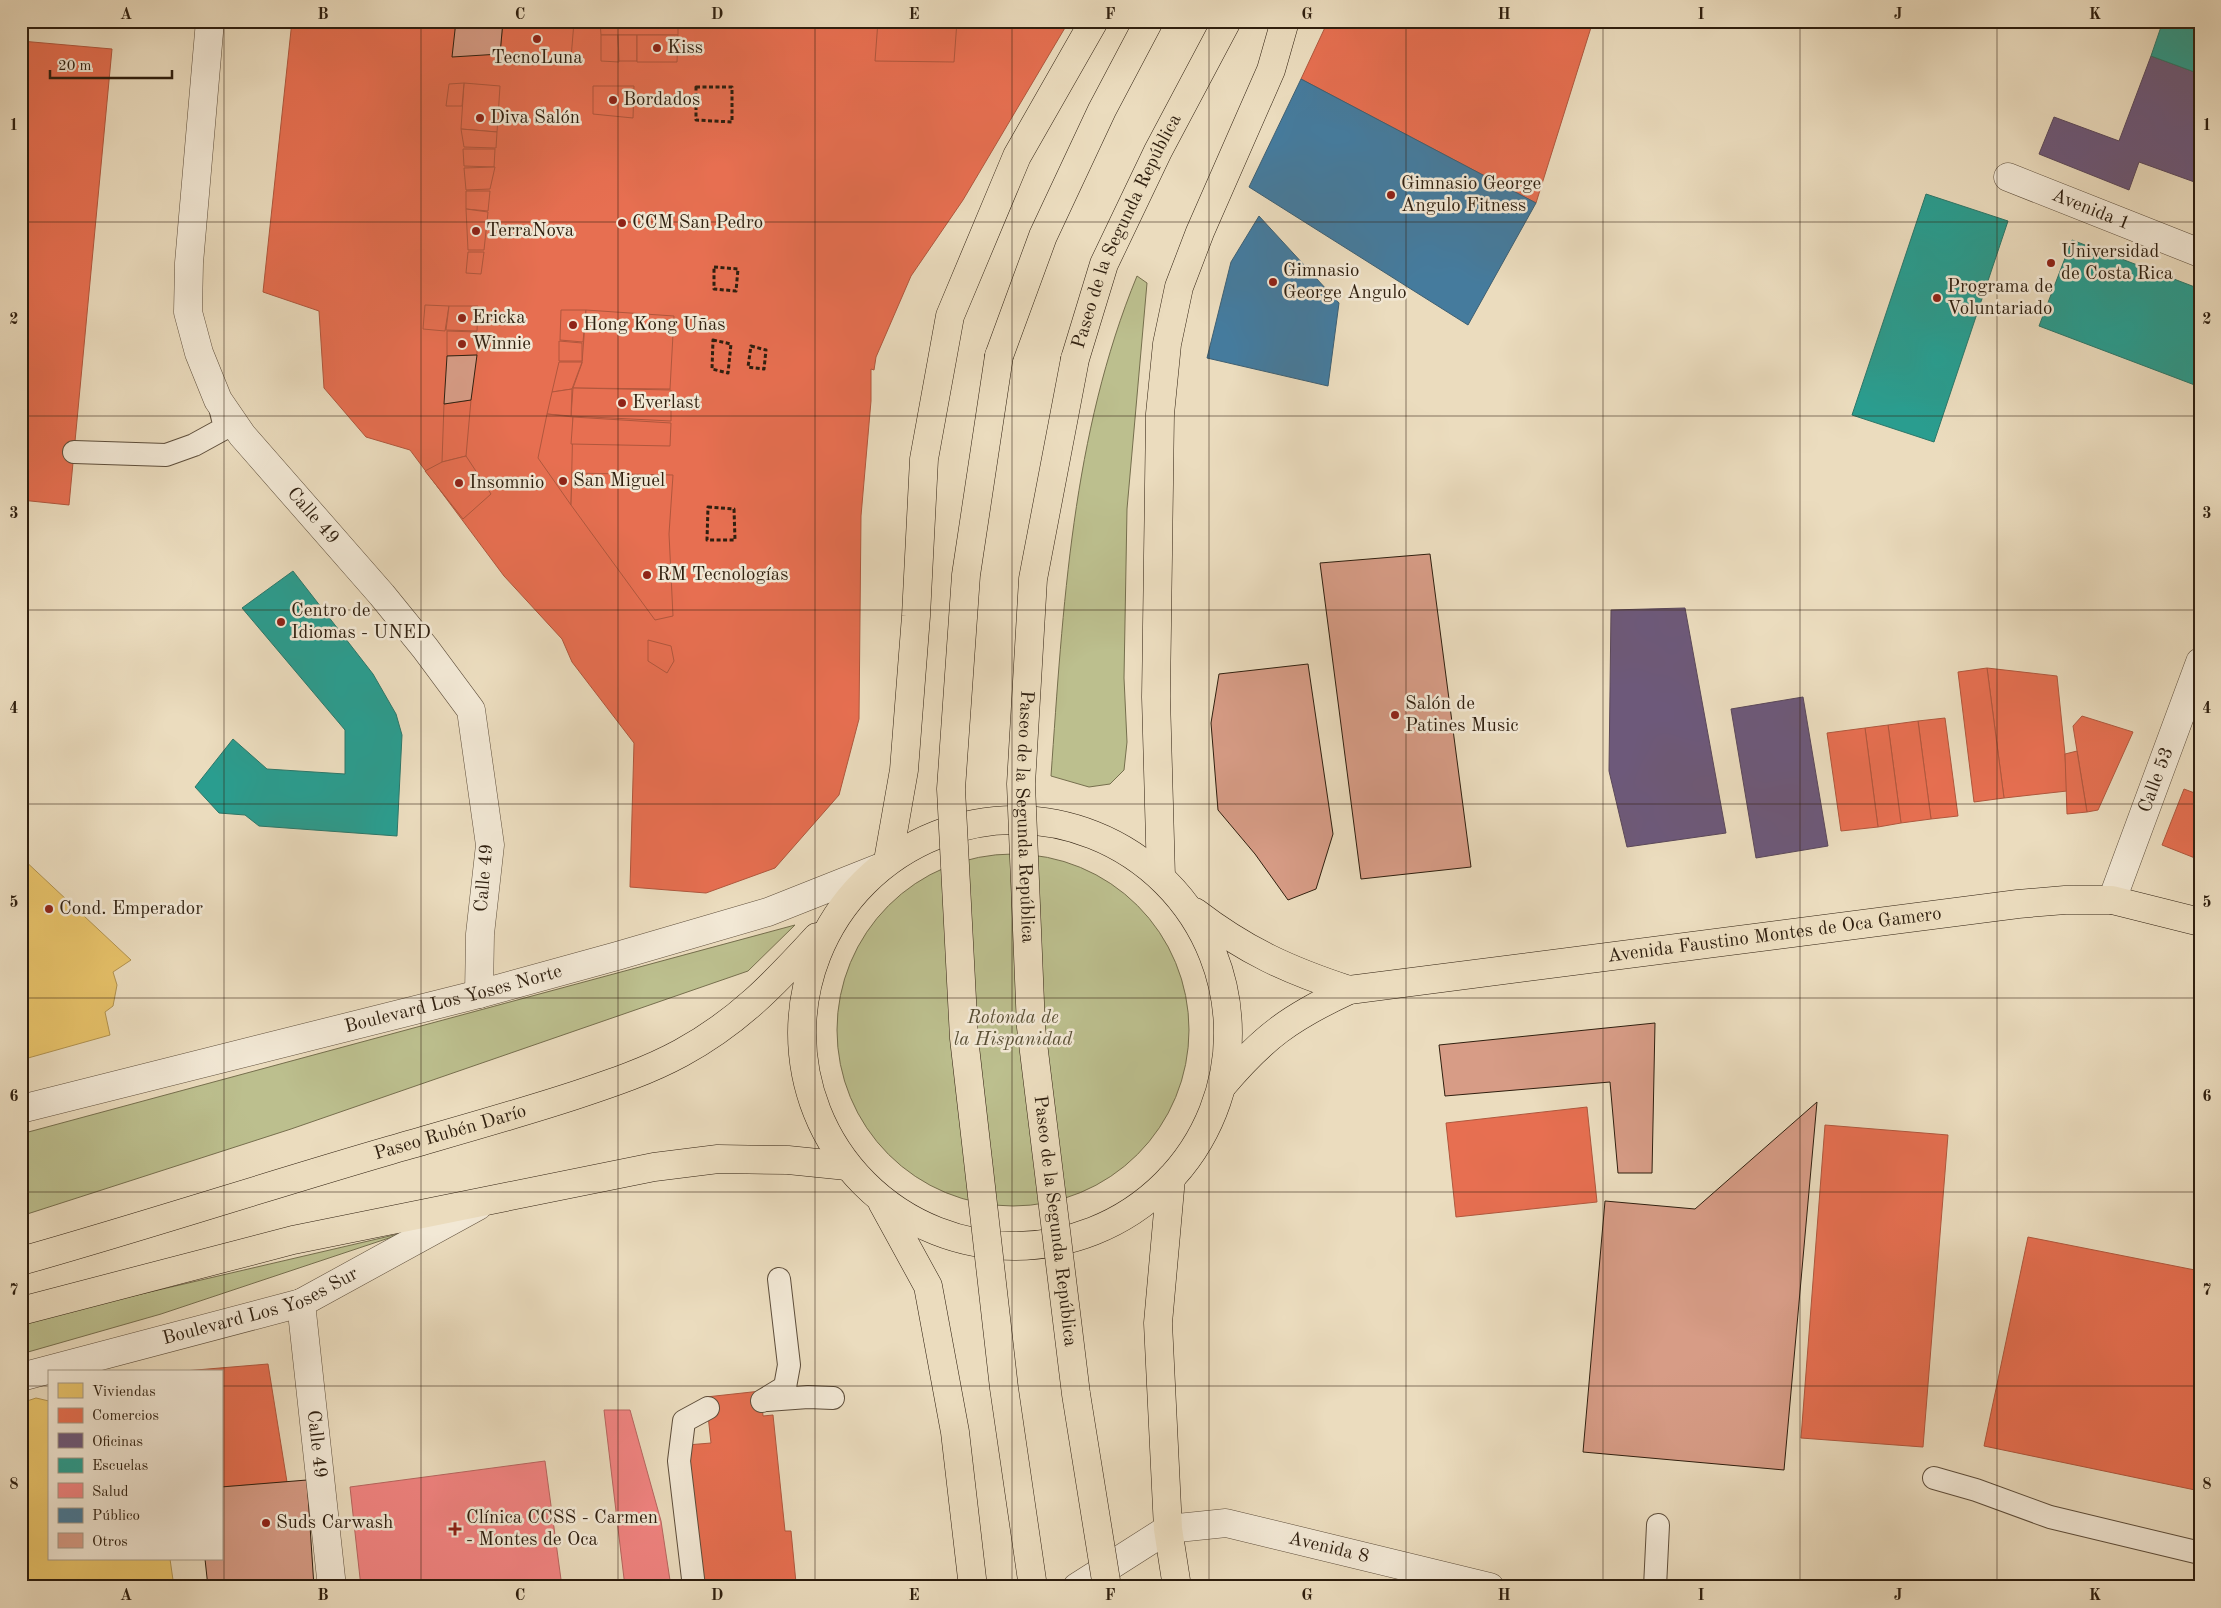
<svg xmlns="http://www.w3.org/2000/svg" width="2221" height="1608" viewBox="0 0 2221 1608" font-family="'Old Standard TT',serif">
<rect width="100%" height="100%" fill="#ebdcbe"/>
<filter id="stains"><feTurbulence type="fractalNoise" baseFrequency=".004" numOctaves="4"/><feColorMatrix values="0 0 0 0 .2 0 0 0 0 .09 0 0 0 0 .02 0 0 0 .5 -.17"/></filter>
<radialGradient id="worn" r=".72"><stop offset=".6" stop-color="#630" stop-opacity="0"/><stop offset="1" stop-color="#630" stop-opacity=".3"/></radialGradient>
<!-- green -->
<g fill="#bcbf8e" stroke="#766f4e">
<path d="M 1137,276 L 1147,283 L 1127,509 L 1124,678 L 1127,742 L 1124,770 L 1110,784 L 1089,787 L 1051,776 C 1063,608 1072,434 1137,276 Z"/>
<circle cx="1013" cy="1030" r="176"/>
<polygon points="795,925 748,971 291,1129 21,1216 21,1134"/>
<polygon points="407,1232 161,1314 21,1354 21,1322"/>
</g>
<!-- homes -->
<g fill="#e9c46a" stroke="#b1924f">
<polygon points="21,857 131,960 113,972 117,985 113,1006 105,1012 110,1035 21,1060"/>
<polygon points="36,1398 49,1401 49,1559 170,1559 174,1587 21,1587 21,1403"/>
</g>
<!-- shops -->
<g fill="#e76f51" stroke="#b0573d">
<polygon points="292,21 1069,21 963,200 911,276 876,357 874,370 871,369 871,401 861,516 859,719 839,795 775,868 706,893 630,887 634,743 572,662 562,639 504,576 410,450 366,437 324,388 319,311 263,292"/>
<polygon points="503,21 574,22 571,58 500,55"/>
<polygon points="600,21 678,21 678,35 601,35"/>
<polygon points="878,21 957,21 954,62 875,61"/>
<polygon points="1328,21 1593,21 1536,203 1301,79"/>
<polygon points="601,35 618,35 619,62 601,61"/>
<polygon points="618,35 637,35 637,61 619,61"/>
<polygon points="637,35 678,35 677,62 637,62"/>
<polygon points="21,41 112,49 69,505 21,500"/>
<polygon points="464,83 500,86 497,132 461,129"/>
<polygon points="464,83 462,106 446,106 449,84"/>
<polygon points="593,86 634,86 633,118 593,114"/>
<polygon points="461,129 497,132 496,148 464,147"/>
<polygon points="463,149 495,149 494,167 464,166"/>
<polygon points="495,167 490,189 466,190 464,168"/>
<polygon points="466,191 490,191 488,211 466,209"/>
<polygon points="466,209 488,212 484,250 468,250"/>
<polygon points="468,252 484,252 481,274 466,273"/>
<polygon points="425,305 449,306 445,331 423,329"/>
<polygon points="449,306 478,306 477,331 446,330"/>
<polygon points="561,310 586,310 583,342 560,340"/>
<polygon points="586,310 674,316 670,389 573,388 582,363"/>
<polygon points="447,331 477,332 477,355 447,356"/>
<polygon points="559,341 582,343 582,361 559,361"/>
<polygon points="559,362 582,362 572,389 552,392"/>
<polygon points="573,388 671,390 671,421 571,416"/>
<polygon points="572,389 571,416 547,414 552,392"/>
<polygon points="471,400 466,456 442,462 444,404"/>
<polygon points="547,414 573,417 571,505 538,458"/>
<polygon points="573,417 671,423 670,446 571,444"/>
<polygon points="466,456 491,494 463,519 425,471 442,462"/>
<polygon points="572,473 673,475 669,534 673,616 655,620 571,505"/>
<polygon points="648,640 671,646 674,661 667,673 648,661"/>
<polygon points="1987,668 2057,676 2065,754 2067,791 2004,798"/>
<polygon points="1987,668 2004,798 1974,802 1958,672"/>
<polygon points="2082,716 2133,732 2098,810 2087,812 2073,726"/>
<polygon points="1945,718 1958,816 1931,819 1918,721"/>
<polygon points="1918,721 1931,819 1901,823 1888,725"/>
<polygon points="1888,725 1901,823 1878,827 1865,728"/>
<polygon points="1865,728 1878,827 1841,831 1827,733"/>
<polygon points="2077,751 2087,812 2067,814 2065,754"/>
<polygon points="2184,789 2200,795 2200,860 2162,845"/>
<polygon points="1587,1107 1597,1202 1456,1217 1446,1123"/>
<polygon points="1825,1125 1948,1135 1923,1447 1801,1438"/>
<polygon points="2028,1237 2200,1271 2200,1491 1984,1446"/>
<polygon points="268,1364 287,1482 221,1487 221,1372 172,1372"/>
<polygon points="761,1391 763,1416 773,1415 785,1531 791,1531 796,1583 779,1585 779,1587 702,1587 687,1445 711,1443 706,1397"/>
</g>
<!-- offices -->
<g fill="#6d597a" stroke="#5a485a">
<polygon points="2151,56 2200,74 2200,184 2139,162 2129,190 2039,154 2054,117 2119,141"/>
<polygon points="1685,608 1726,833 1627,847 1609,771 1611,610"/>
<polygon points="1803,697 1828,846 1756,858 1731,709"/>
</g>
<!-- schools -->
<g fill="#2a9d8f" stroke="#2c7769">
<polygon points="2163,21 2200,21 2200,74 2151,56"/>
<polygon points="1926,194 2008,221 1934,442 1852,415"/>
<polygon points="2072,240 2200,289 2200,387 2039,326"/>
<polygon points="293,571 373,674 396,714 402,735 397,836 259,826 245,815 219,813 195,787 233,739 267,769 345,774 345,730 242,608"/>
</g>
<!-- health -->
<g fill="#f28482" stroke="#b86660">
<polygon points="604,1410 630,1410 661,1521 671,1587 625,1587"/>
<polygon points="545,1461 562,1587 361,1587 350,1487"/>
</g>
<!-- public -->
<g fill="#457b9d" stroke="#3e5f72">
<polygon points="1301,79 1536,203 1468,325 1249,187"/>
<polygon points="1259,216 1339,303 1328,386 1207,358 1231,262"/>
</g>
<!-- building -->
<g fill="#d79c86" stroke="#2f1f0f">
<polygon points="456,21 503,21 500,54 452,57"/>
<polygon points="477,355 471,400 444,404 447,356"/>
<polygon points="1430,554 1471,867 1361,879 1320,563"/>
<polygon points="1308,664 1333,834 1316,889 1288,900 1255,854 1218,810 1211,723 1219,674"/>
<polygon points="1655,1023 1652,1173 1618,1173 1610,1082 1445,1096 1439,1045"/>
<polygon points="1817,1102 1784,1470 1583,1452 1605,1201 1695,1209"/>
<polygon points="307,1480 314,1587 208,1587 205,1559 221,1559 221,1487"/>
</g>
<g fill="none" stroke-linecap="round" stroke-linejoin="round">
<defs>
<g id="service">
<polyline points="74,452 166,455 194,445 225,428 219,403"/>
<polyline points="767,1400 808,1397 833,1398"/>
<polyline points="762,1401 785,1387 789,1365 779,1279"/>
<polyline points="1934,1478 1976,1490 2050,1517 2200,1553"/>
<polyline points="694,1587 679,1461 684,1421 708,1408"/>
<polyline points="1655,1587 1658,1525"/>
</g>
<g id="minor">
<path id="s1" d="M 210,21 L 189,263 L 188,312 L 199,353 L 218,400 L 242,435 L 382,595 L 425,648 L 471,710 L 490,845 L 480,934 L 479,994"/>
<path id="s2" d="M 2008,177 L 2200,253"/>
<path id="s3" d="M 2112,900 L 2200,662"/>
<path id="s4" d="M 21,1109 L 479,994 L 617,956 L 768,912 L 879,868"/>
<path id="s5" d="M 301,1303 L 332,1587"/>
</g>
<g id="tertiary">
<path id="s6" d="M 21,1377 L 301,1303 L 478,1206"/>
<path id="s7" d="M 1077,1587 L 1168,1529 L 1226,1523 L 1490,1587"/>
</g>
<g id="trunk">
<polyline points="999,356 1043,236 1102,110 1149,21"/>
<path id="s8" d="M 1075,359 L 1104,264 L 1158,151 L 1227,21"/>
<circle cx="1015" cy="1033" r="213"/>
<polyline points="888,861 904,770 916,616 924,459 950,316 1017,156 1094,21"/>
<polyline points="1161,877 1156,697 1160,414 1167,344 1179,287 1200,232 1271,70 1285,21"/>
<path d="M 1195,912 C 1246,951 1288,970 1349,990"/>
<path id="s9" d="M 1222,1086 C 1263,1037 1291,1017 1349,990 L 2018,904 L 2065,900 L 2112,900 L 2200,922"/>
<polyline points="1171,1178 1158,1323 1168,1529 1177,1587"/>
<polyline points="882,1202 928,1286 955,1432 973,1587"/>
<path id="s10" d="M 21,1261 C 145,1226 267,1186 391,1150 C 453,1132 515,1115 576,1095 C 612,1083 648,1071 681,1053 C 738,1022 774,984 817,937"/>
<polyline points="21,1311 293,1240 654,1167 718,1159 788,1160 847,1166"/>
</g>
</defs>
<!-- service casing -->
<use href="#service" stroke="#5e4e3b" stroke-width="24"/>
<!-- minor casing -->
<use href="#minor" stroke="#5e4e3b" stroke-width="29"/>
<!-- tertiary casing -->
<use href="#tertiary" stroke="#5e4e3b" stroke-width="29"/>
<!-- trunk casing -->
<use href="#trunk" stroke="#2f1f0f" stroke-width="29"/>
<!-- path -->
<g stroke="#2f1f0f" stroke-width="3" stroke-dasharray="4 2.5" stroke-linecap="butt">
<polygon points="696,87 732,87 732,122 696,120"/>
<polygon points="714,267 738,269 736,291 714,289"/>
<polygon points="713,340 731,344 728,373 712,369"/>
<polygon points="751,346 766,350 764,369 748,367"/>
<polygon points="708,507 734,509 735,540 707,540"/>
</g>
<!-- service -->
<use href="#service" stroke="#f2e8d5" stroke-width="22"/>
<!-- minor -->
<use href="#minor" stroke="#f2e8d5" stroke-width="28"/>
<!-- tertiary -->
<use href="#tertiary" stroke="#f2e8d5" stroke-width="28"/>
<!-- trunk -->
<use href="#trunk" stroke="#ebdcbe" stroke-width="28"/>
<defs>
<g id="trunk-bridge">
<polyline points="999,356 966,575 951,789 964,1038 1004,1388 1033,1587"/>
<path id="s11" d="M 1075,359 L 1033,579 L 1021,784 L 1031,1027 L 1076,1394 L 1107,1587"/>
</g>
</defs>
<!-- trunk-bridge casing -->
<use href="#trunk-bridge" stroke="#2f1f0f" stroke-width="29" stroke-linecap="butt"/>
<!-- trunk-bridge -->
<use href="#trunk-bridge" stroke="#ebdcbe" stroke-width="28"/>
</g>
<!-- grid -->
<path fill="none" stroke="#2f1f0f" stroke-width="1" stroke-opacity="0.55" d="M 224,21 L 224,1587M 421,21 L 421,1587M 618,21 L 618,1587M 815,21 L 815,1587M 1012,21 L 1012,1587M 1209,21 L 1209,1587M 1406,21 L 1406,1587M 1603,21 L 1603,1587M 1800,21 L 1800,1587M 1997,21 L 1997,1587M 21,222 L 2200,222M 21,416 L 2200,416M 21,610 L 2200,610M 21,804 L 2200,804M 21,998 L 2200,998M 21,1192 L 2200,1192M 21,1386 L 49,1386M 221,1386 L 2200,1386"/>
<!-- markers -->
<g fill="#8f2418" stroke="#f2e8d5" stroke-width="2">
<circle cx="537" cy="39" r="5"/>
<circle cx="657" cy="48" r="5"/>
<circle cx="613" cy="100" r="5"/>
<circle cx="480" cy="118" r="5"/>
<circle cx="1391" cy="195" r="5"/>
<circle cx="622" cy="223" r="5"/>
<circle cx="476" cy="231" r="5"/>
<circle cx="2051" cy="263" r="5"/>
<circle cx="1273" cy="282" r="5"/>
<circle cx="1937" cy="298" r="5"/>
<circle cx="462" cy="318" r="5"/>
<circle cx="573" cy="325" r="5"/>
<circle cx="462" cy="344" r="5"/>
<circle cx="622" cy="403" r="5"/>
<circle cx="563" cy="481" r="5"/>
<circle cx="459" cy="483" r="5"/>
<circle cx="647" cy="575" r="5"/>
<circle cx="281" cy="622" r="5"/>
<circle cx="1395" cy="715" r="5"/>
<circle cx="49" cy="909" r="5"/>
<circle cx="266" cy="1523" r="5"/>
<path d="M452.5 1521.5h5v5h5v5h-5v5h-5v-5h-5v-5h5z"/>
</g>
<g text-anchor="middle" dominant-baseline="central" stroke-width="5" stroke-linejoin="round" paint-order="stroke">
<!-- poi labels -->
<g font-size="19" fill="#2f1f0f" stroke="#f2e8d5" text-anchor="start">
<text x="667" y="48">Kiss</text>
<text x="537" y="58" text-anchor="middle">TecnoLuna</text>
<text x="623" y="100">Bordados</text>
<text x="490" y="118">Diva Salón</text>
<text x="1401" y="184">Gimnasio George<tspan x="1401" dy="22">Angulo Fitness</tspan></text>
<text x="632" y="223">CCM San Pedro</text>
<text x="486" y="231">TerraNova</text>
<text x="2061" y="252">Universidad<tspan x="2061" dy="22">de Costa Rica</tspan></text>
<text x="1283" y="271">Gimnasio<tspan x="1283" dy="22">George Angulo</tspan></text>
<text x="1947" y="287">Programa de<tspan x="1947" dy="22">Voluntariado</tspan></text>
<text x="472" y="318">Ericka</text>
<text x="583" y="325">Hong Kong Uñas</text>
<text x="472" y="344">Winnie</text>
<text x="632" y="403">Everlast</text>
<text x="573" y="481">San Miguel</text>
<text x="469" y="483">Insomnio</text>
<text x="657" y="575">RM Tecnologías</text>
<text x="291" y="611">Centro de<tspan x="291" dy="22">Idiomas - UNED</tspan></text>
<text x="1405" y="704">Salón de<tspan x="1405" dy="22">Patines Music</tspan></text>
<text x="59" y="909">Cond. Emperador</text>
<text x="466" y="1518">Clínica CCSS - Carmen<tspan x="466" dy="22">- Montes de Oca</tspan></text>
<text x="276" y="1523">Suds Carwash</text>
</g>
<!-- street labels -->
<g font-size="19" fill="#2f1f0f" stroke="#f2e8d5">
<text stroke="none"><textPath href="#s2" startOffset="89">Avenida 1</textPath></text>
<text stroke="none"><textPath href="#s8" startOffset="138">Paseo de la Segunda República</textPath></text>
<text stroke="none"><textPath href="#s1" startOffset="535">Calle 49</textPath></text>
<text stroke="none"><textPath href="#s3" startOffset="128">Calle 53</textPath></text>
<text stroke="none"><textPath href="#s11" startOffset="462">Paseo de la Segunda República</textPath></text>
<text transform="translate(485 878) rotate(-85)">Calle 49</text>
<text stroke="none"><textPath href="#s9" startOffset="590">Avenida Faustino Montes de Oca Gamero</textPath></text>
<text stroke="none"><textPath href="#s4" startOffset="446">Boulevard Los Yoses Norte</textPath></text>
<text stroke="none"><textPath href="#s10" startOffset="448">Paseo Rubén Darío</textPath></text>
<text stroke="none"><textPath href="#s11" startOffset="868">Paseo de la Segunda República</textPath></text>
<text stroke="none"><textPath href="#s6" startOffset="250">Boulevard Los Yoses Sur</textPath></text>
<text stroke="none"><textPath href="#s5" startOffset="142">Calle 49</textPath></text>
<text stroke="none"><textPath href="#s7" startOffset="272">Avenida 8</textPath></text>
</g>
<!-- park labels -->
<g font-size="19" font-style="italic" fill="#594f35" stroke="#f2e8d5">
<text x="1013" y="1018">Rotonda de<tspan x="1013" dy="22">la Hispanidad</tspan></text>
</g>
</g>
<!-- margin -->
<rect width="2221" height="1608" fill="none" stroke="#ebdcbe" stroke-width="55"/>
<!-- legend -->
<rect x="48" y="1370" width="175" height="190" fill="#f2e8d5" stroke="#a49886"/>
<rect x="58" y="1383" width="25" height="15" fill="#e9c46a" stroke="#a49886"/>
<text x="92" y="1396" font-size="15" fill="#2f1f0f">Viviendas</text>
<rect x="58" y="1408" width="25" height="15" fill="#e76f51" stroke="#a49886"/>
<text x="92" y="1420" font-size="15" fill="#2f1f0f">Comercios</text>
<rect x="58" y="1433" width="25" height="15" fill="#6d597a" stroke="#a49886"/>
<text x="92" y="1446" font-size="15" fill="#2f1f0f">Oficinas</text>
<rect x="58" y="1458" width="25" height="15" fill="#2a9d8f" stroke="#a49886"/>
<text x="92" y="1470" font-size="15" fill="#2f1f0f">Escuelas</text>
<rect x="58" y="1483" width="25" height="15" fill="#f28482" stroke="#a49886"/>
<text x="92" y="1496" font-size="15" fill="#2f1f0f">Salud</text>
<rect x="58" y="1508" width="25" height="15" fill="#457b9d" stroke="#a49886"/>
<text x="92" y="1520" font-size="15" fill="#2f1f0f">Público</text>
<rect x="58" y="1533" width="25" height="15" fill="#d79c86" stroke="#a49886"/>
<text x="92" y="1546" font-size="15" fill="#2f1f0f">Otros</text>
<!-- scale -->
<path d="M50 70v8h122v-8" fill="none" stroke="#2f1f0f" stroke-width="2.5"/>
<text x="58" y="70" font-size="15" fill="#2f1f0f" stroke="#f2e8d5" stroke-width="4" paint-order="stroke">20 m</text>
<rect x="28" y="28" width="2166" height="1552" fill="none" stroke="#2f1f0f" stroke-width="2"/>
<g font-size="16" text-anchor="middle" font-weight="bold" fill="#2f1f0f">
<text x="126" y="19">A</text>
<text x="323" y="19">B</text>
<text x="520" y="19">C</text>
<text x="717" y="19">D</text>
<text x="914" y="19">E</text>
<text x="1110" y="19">F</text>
<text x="1307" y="19">G</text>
<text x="1504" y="19">H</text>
<text x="1701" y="19">I</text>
<text x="1898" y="19">J</text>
<text x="2095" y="19">K</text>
<text x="14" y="130">1</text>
<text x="2207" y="130">1</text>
<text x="14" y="324">2</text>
<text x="2207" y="324">2</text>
<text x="14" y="518">3</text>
<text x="2207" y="518">3</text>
<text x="14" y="713">4</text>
<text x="2207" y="713">4</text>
<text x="14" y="907">5</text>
<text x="2207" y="907">5</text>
<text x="14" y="1101">6</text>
<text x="2207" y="1101">6</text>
<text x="14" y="1295">7</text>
<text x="2207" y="1295">7</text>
<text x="14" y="1489">8</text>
<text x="2207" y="1489">8</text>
<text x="126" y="1600">A</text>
<text x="323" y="1600">B</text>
<text x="520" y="1600">C</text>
<text x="717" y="1600">D</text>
<text x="914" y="1600">E</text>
<text x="1110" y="1600">F</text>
<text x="1307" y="1600">G</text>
<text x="1504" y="1600">H</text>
<text x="1701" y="1600">I</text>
<text x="1898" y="1600">J</text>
<text x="2095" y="1600">K</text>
</g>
<rect width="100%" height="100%" filter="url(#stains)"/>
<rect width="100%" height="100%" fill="url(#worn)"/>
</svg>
